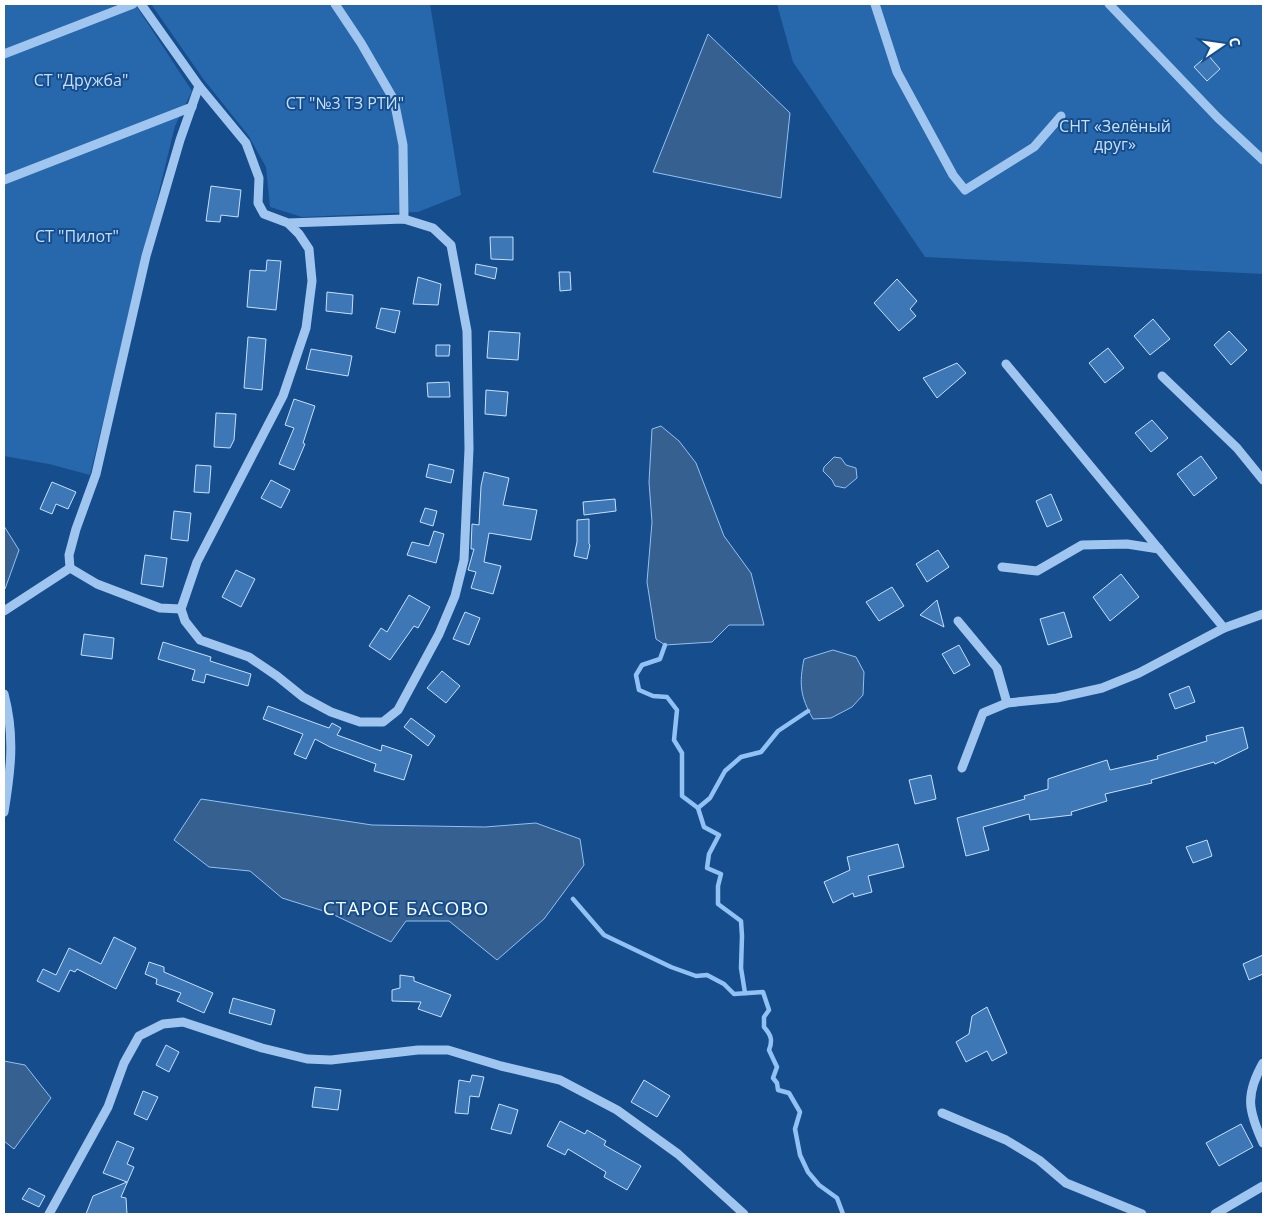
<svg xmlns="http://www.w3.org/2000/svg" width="1267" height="1218" viewBox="0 0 1267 1218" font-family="'Open Sans',sans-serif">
<rect width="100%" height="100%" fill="#154d8d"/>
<!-- green -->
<g fill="#2767ac">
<polygon points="4,4 135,4 192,91 175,126 90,475 49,464 4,456"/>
<polygon points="151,4 430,4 461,195 418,212 302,217 270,207 266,167 248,135 204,80"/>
<polygon points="777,4 1263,4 1263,274 925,257 793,62"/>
</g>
<!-- water -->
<g fill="#36608f" stroke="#92c1f3">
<polygon points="708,34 790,113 781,198 653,172"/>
<polygon points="661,426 679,441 696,463 724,536 751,573 764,625 729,625 712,642 665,645 656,639 647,582 652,522 649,482 652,429"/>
<polygon points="834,457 841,458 846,465 856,468 857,478 845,488 835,486 832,480 823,471 824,467"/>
<polygon points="4,526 19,550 5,589 4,589"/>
<path d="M 833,650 L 856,657 L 864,672 L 863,695 L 852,707 L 831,718 L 813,719 C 800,696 799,684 804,659 Z"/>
<polygon points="201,799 372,825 485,827 536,823 580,839 584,865 544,919 497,960 449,921 406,921 391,942 330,913 282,898 250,871 209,867 174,840"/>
<polygon points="4,1061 25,1065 51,1098 14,1149 4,1141"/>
</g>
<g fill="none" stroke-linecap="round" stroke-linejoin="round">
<!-- stream -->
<g stroke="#92c1f3" stroke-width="4.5">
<polyline points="665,645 660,659 642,665 636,675 639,690 653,696 667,697 677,710 674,740 682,753 682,796 698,808 704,827 719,835 709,854 707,868 721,874 718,886 718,904 741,921 742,936 741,968 745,993"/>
<polyline points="698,808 710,798 725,771 741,757 761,752 778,731 808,711"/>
<path d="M 573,899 L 604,935 L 671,967 L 696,976 L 707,975 L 724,984 L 734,994 L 763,992 L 769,1010 L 764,1017 L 764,1027 C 771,1035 773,1040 769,1050 L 777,1067 L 773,1078 L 777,1083 L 778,1090 L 789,1093 L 800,1112 L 795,1129 L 800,1155 L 808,1172 L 819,1185 L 837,1198 L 843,1214"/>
</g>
</g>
<!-- building -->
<g fill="#3d77b6" stroke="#c6e0fb">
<polygon points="1208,55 1220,69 1207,81 1194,67"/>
<polygon points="211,186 241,190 238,217 221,215 220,222 206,221"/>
<polygon points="490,237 513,237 513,260 491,259"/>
<polygon points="267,260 281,261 276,310 247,307 250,270 266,271"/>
<polygon points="476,264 497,268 495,279 475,274"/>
<polygon points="559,272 570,272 571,290 560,291"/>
<polygon points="418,277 441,284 438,305 413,304"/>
<polygon points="897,279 917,301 910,309 916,316 899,331 874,303"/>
<polygon points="327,292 353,295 352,314 326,311"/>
<polygon points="381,308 400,311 395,333 376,328"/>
<polygon points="1153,319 1170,339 1150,355 1134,336"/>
<polygon points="489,331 520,333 518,360 487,358"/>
<polygon points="1229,331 1247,350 1231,365 1214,345"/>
<polygon points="248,337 266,339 262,390 244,388"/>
<polygon points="436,345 450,345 449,356 436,356"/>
<polygon points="1108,348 1124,368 1105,383 1089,363"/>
<polygon points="311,349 352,356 348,376 306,369"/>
<polygon points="957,363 966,373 937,398 923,378"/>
<polygon points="449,382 450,397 428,397 427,383"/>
<polygon points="486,390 508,392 506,416 485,414"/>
<polygon points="294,399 315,406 303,443 305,444 294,470 279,464 294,428 285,425"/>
<polygon points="216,413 236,414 234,440 230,448 214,447"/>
<polygon points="1152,420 1168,438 1151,452 1135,433"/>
<polygon points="1201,456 1217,478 1194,496 1177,474"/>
<polygon points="429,464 454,470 451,483 426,477"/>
<polygon points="196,465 211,466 209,493 194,492"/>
<polygon points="484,472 509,478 503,505 537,510 531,540 489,533 484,562 501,566 493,594 471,588 476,572 468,570 474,549 471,549 472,524 479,525 481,486"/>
<polygon points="271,480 290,490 281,508 261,498"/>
<polygon points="52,482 76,492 68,509 56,504 52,514 40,509"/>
<polygon points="1051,494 1062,520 1047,527 1036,501"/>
<polygon points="615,499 616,511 584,515 583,502"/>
<polygon points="425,508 437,511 433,526 420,522"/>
<polygon points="174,511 191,513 188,541 171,539"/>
<polygon points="589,519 589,544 590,545 587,559 574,556 577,542 577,520"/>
<polygon points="434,531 444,534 436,563 407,555 412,542 429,546"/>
<polygon points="938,550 949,567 927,582 916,564"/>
<polygon points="145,555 167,558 163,587 141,584"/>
<polygon points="236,570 255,579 241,607 222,597"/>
<polygon points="1121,574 1139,597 1110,621 1093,597"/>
<polygon points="892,587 904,606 879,621 866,602"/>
<polygon points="409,595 430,607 418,628 414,626 390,660 369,646 381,628 387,632"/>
<polygon points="937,600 944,627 920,615"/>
<polygon points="465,612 480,618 469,645 453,639"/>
<polygon points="1064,612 1072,637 1048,645 1040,619"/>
<polygon points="84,634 114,638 112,659 81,655"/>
<polygon points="163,642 211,657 210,661 251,674 248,686 206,674 204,683 192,680 195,670 158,659"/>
<polygon points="959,645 970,665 954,674 942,654"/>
<polygon points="442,671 460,686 446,703 427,688"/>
<polygon points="1189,686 1195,702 1175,709 1169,694"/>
<polygon points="268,706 329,728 332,723 341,728 337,735 381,751 382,745 412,755 404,780 374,771 376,764 330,747 315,739 306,759 294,754 303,734 263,719"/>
<polygon points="411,718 435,736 428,746 404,727"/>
<polygon points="1243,727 1248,748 1215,764 1214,762 1151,780 1152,783 1105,794 1107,801 1071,812 1072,815 1030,820 1029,814 983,827 989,850 966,856 957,818 1025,799 1024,796 1048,789 1048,779 1063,774 1107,760 1110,770 1158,759 1157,756 1207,741 1206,736"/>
<polygon points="931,775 936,799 915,804 909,780"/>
<polygon points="1207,840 1212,856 1193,863 1186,847"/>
<polygon points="898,844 904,867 868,876 872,892 854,897 853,893 833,903 824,882 850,870 847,857"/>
<polygon points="114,937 136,948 116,989 77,969 75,972 70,970 59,992 37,981 43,969 56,975 69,948 101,964"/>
<polygon points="1263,955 1263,974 1249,980 1243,964"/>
<polygon points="149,962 164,967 164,972 213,993 204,1013 177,1001 181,993 156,984 157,979 145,974"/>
<polygon points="400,975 414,977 414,981 451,995 441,1017 418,1009 421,1002 392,1001 392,990 400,988"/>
<polygon points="233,998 275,1010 271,1025 229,1013"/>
<polygon points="987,1007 1007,1053 992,1061 987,1051 966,1062 956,1042 969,1034 972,1016"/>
<polygon points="166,1045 179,1052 169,1072 156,1065"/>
<polygon points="472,1075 484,1077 479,1097 470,1096 468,1114 455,1113 459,1080 470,1082"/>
<polygon points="644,1080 670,1096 657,1117 631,1102"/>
<polygon points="315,1087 341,1090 338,1110 312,1107"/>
<polygon points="143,1091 158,1097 147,1120 134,1114"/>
<polygon points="499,1104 518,1110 511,1134 491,1129"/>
<polygon points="560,1121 585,1134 587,1130 606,1141 604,1145 641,1166 627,1190 604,1177 606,1172 568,1149 565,1155 547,1146"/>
<polygon points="1241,1124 1253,1147 1219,1166 1206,1143"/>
<polygon points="117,1141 134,1148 127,1164 134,1167 121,1197 126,1198 127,1214 86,1214 93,1196 127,1182 103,1173"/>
<polygon points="29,1188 45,1196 39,1207 22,1199"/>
</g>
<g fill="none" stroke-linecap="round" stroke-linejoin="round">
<!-- minor -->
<g stroke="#a0c6f0" stroke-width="9">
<polyline points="141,4 199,86 246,143 259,178 258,203 264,214 288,223 404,219 433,228 451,245 467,331 469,449 464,560 455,596 439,634 398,710 383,722 360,722 331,712 303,697 277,676 249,657 200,640 185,621 181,609 197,562 283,396 306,328 312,281 309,249 299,234 288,223"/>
<polyline points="335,4 361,43 394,100 403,145 404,219"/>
<polyline points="875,4 897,72 953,175 965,190 1034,147 1061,116"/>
<polyline points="1109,4 1218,118 1263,160"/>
<polyline points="4,54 133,4"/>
<polyline points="4,180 192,107"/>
<polyline points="1006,364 1224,628"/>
<polyline points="1162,376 1237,448 1263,480"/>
<polyline points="1002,567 1037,571 1082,545 1127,544 1159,549"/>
<polyline points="70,568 69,555 76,529 96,474 146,256 180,140 199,86"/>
<polyline points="4,611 70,568 97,584 160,608 181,609"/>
<polyline points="958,621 997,668 1007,703"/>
<path d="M 4,694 C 15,736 11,769 4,812"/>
<polyline points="962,768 983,713 1007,703 1057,698 1102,688 1139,673 1224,628 1263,614"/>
<path d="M 1263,1063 C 1245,1095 1248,1110 1263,1143"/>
<polyline points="942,1113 1006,1140 1039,1160 1066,1183 1142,1214"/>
<polyline points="49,1214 108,1107 124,1063 139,1036 163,1024 183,1022 262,1048 307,1059 331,1060 418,1050 448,1050 501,1066 560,1080 617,1110 678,1154 744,1214"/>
<polyline points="1215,1214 1263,1186"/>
</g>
</g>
<g text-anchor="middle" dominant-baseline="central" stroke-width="4" stroke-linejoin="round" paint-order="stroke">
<!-- park labels -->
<g font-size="16" fill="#c6e0fb" stroke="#154d8d">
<text x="81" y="80">СТ "Дружба"</text>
<text x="345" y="103">СТ "№3 ТЗ РТИ"</text>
<text x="1115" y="126">СНТ «Зелёный<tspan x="1115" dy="18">друг»</tspan></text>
<text x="77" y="236">СТ "Пилот"</text>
</g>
<!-- quarter labels -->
<g font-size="19" letter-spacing="1" fill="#fff" stroke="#154d8d">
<text x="406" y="908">СТАРОЕ БАСОВО</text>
</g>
</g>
<!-- border -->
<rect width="1267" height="1218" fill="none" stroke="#ffffff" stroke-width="10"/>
<!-- north arrow -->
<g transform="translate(1222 45) rotate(77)" stroke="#154d8d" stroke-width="4" paint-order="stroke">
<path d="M0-4L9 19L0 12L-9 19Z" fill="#ffffff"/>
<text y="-8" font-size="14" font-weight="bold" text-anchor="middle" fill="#ffffff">С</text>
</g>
</svg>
